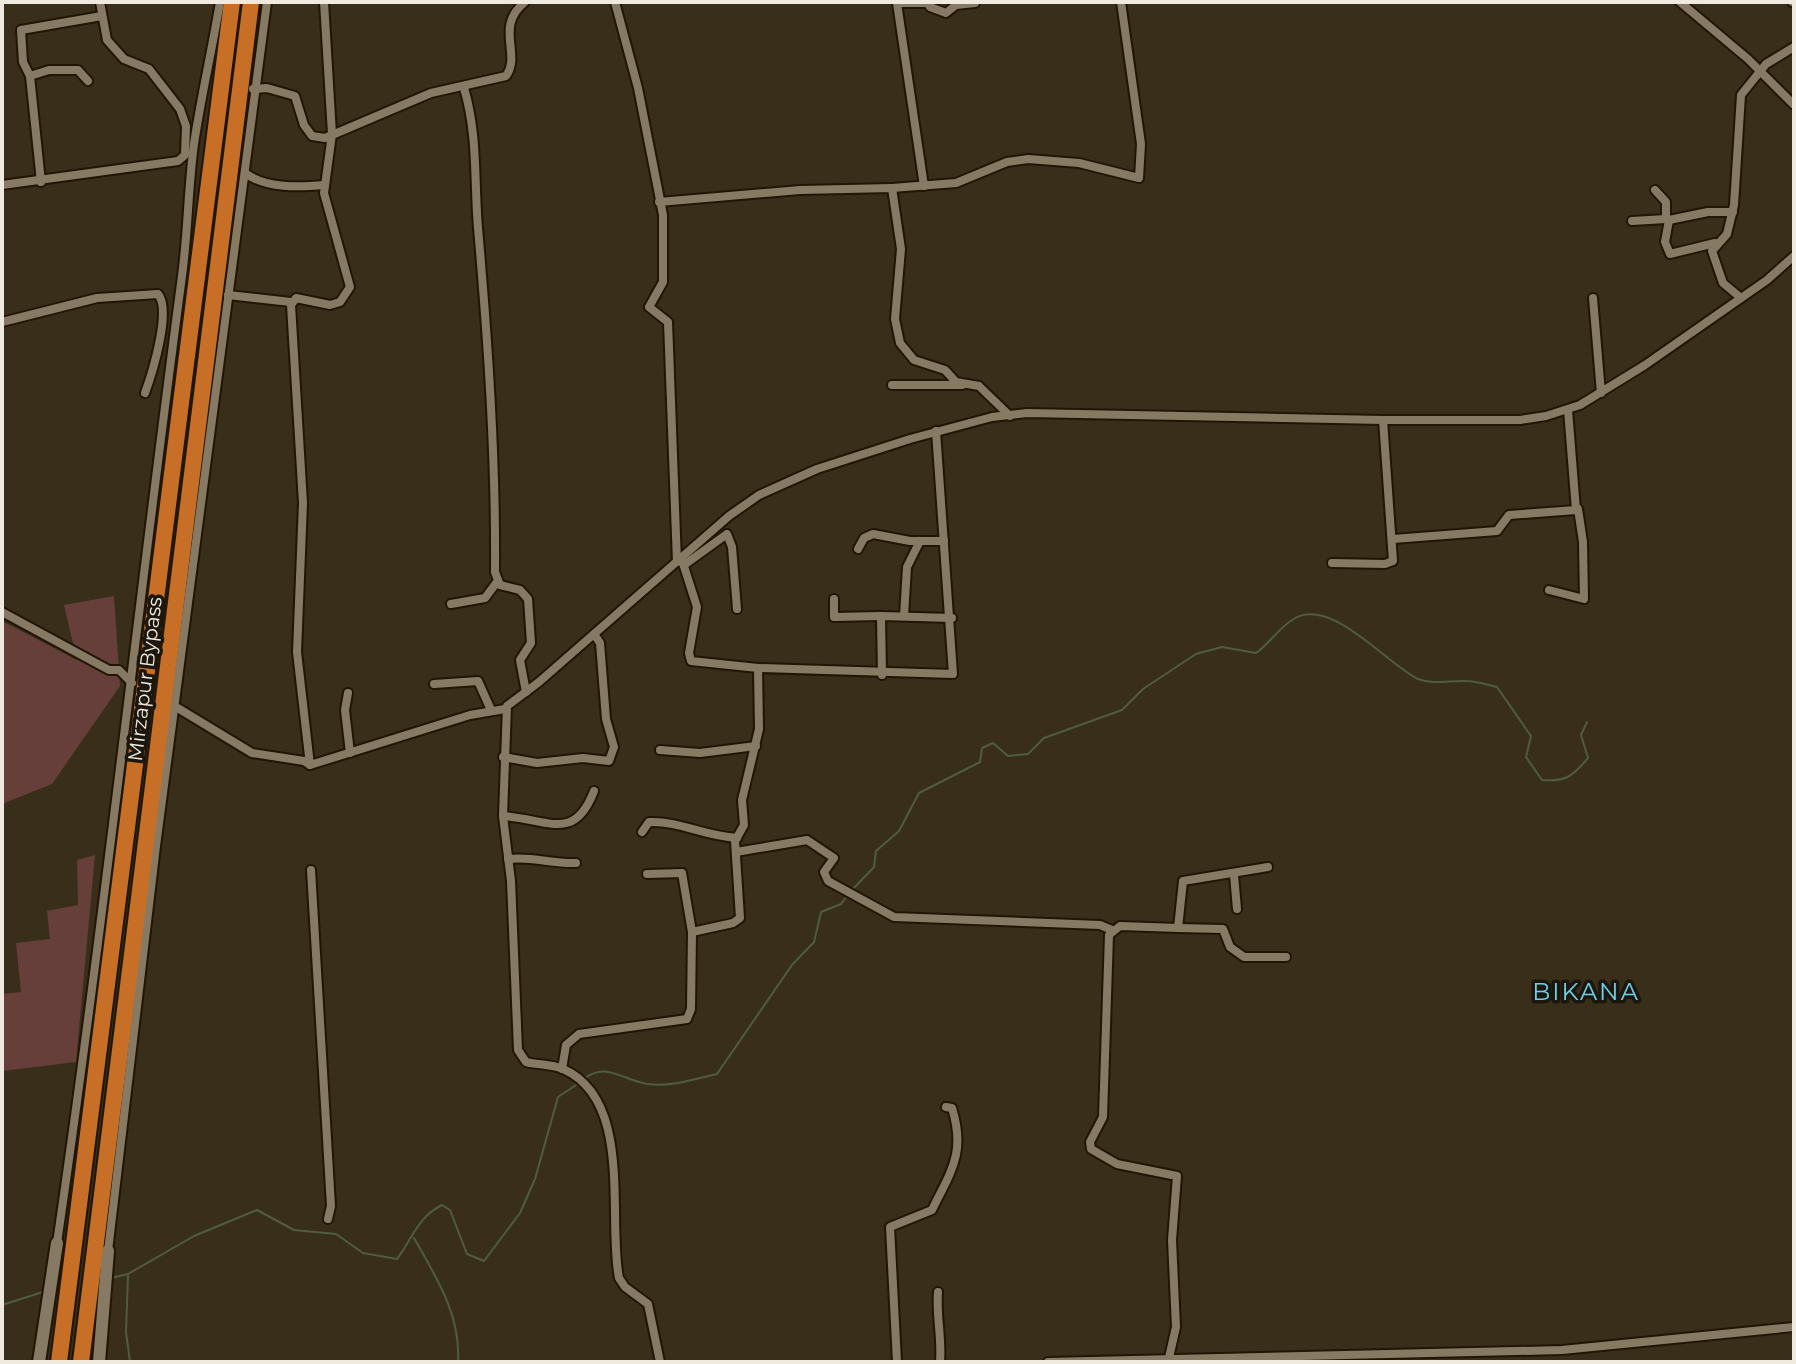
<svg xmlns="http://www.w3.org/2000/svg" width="1796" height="1364" viewBox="0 0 1796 1364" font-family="Montserrat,sans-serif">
<rect width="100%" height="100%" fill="#392e1a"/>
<!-- green -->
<g fill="#663f3a">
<polygon points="114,596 120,686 52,784 2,804 2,621 77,660 64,605"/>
<polygon points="95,855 76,1062 2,1071 2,994 21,992 16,943 50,939 47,911 78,905 77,860"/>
</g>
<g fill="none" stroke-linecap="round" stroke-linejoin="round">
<!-- stream -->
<g stroke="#4f5c42" stroke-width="2">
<path d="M 851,891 L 874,867 L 876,851 L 899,831 L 919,793 L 980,762 L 982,748 L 993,743 L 1008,756 L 1028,754 L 1044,738 L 1122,710 L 1143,689 L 1196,654 L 1222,647 L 1256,653 C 1269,644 1279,628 1292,620 C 1330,594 1386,664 1418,679 C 1433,685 1451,680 1467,681 C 1477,681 1487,685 1497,687 L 1531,736 L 1526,757 L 1542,780 C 1566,782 1573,776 1588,758 L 1581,735 L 1587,722"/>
<path d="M 584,1079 C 607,1061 624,1081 648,1084 C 671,1087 695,1079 717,1074 L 792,965 L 814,942 L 821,912 L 841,904 L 847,896"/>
<path d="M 414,1238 C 436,1277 461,1315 458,1362"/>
<polyline points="128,1276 126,1332 130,1362"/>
<path d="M 111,1278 L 128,1274 L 194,1236 L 257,1210 L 294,1230 L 336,1234 L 363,1253 L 397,1259 C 414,1236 417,1218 442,1205 L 450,1210 L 467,1254 L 484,1261 L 520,1213 L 535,1179 L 558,1097 L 579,1083"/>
<polyline points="2,1305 46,1291"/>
</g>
<defs>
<g id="street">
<polyline points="615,2 638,88 663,215 663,282 649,307 668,322 677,562"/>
<polyline points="927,2 930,7 946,13 956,5 975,3"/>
<polyline points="1680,2 1748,59 1794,105"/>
<polyline points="1792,2 1794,3"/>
<polyline points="30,76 23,62 21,30 102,16"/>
<path d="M 464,88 C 478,135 474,180 478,228 C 488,343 496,457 495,572 L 500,585 L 520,590 L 528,599 L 531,643 L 520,660 L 526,692"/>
<path d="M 253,89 L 267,88 L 295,96 L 304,125 L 312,136 L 325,138 L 431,93 L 506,76 C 522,54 494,27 525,2"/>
<path d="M 245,173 C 266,189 300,187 325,185"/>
<polyline points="41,182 30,76 49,70 78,70 88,81"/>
<polyline points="2,185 178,161 185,155 186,126 180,109 149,69 124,59 107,40 100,2"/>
<polyline points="924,186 897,3 927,3"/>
<polyline points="892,188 956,183 1007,162 1028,159 1079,163 1139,178 1141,144 1121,2"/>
<polyline points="1655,190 1666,202 1666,219 1669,220 1708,212 1733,212"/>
<polyline points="659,202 800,190 892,188 901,249 895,319 900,343 914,360 945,370 956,382 979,386 1010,416"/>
<polyline points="1669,220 1665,242 1670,254 1715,243"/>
<polyline points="1632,221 1666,219"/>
<polyline points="228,295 291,302"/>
<polyline points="1593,298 1601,393"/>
<polyline points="1741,298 1723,283 1712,251 1727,234 1734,205 1741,95 1766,64 1794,47"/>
<path d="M 2,322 L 97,298 L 158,294 C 172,310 152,374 145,393"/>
<polyline points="892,385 962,385"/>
<polyline points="1393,539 1497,531 1509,515 1576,510 1568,410"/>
<polyline points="858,549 864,538 873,534 910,541 944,541"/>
<polyline points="1332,563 1385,564 1393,561 1383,420"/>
<polyline points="684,565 727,534 732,547 737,609"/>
<polyline points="1549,590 1584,599 1583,542 1578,509"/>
<polyline points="834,599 834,617 881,616"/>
<polyline points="451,604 485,598 497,582"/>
<polyline points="2,612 109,670 119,670 132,683"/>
<polyline points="904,616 907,567 920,541"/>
<polyline points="758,668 953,674 936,431"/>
<polyline points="882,675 881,616 952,618"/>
<polyline points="434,684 478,681 491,710"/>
<polyline points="348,693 345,710 350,753"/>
<polyline points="176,707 252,753 304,761 310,765 470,715 505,709"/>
<polyline points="660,750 700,753 756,746"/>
<polyline points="503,757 537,763 583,758 609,761 614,747 606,719 600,643 594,634"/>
<polyline points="310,765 297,652 303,503 291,305 296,298 330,305 340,302 350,287 324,193 332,134 324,2"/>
<path d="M 503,816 C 548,819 574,843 594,791"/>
<path d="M 642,832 L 649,822 C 681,821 703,836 737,838"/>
<polyline points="736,852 807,840 834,858 824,872 828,881 894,917 1100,925 1112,930"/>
<path d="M 508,859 C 532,856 552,864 576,863"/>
<polyline points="311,870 331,1206 328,1219"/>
<polyline points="647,874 682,873 692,932"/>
<polyline points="1234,875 1237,909"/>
<polyline points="1178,928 1223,929 1230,947 1244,957 1286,957"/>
<polyline points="562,1069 566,1045 579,1034 687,1019 691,1009 692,932 733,923 740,918 735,841 744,825 742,800 759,729 758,668 691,661 689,653 697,607 681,557"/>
<path d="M 57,1243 C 104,922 139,598 182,276 C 188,232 188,188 194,144 C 201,97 212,50 220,2"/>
<polyline points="108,1251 156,846 267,2"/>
<path d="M 938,1292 C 936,1316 942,1337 940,1362"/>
<path d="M 660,1362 L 648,1304 L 625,1287 L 619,1278 C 607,1219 634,1100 563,1069 C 551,1064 538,1065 526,1062 L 518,1050 L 511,881 L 503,816 L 507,706 L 539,682 L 729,516 L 759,495 L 817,469 L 910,439 L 992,417 L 1027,413 L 1383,420 L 1520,420 L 1546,416 L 1580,405 L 1645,365 L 1767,280 L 1794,256"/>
<path d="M 897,1362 L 890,1227 L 932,1210 C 951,1171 966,1153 952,1108 L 946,1107"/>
<polyline points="1048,1362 1562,1350 1794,1327"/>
<polyline points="1168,1362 1176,1327 1172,1240 1177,1176 1117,1164 1091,1149 1090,1142 1103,1117 1109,935 1120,926 1178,928 1183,881 1268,867"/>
</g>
<g id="secondary">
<polyline points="39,1362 57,1243"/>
<polyline points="99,1362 108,1251"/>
</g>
<g id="highway">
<polyline points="59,1362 232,2"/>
<polyline points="81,1362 251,2"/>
</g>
</defs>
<!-- street casing -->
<use href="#street" stroke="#201603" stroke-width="12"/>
<!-- secondary casing -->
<use href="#secondary" stroke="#201603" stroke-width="16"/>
<!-- highway casing -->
<use href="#highway" stroke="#201603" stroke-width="20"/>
<!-- street -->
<use href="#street" stroke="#877a64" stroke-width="8"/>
<!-- secondary -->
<use href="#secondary" stroke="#877a64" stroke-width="12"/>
<!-- highway -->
<use href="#highway" stroke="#c86f27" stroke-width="16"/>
</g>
<g text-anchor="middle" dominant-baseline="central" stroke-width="7" stroke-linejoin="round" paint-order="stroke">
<!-- street labels -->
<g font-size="20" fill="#f0e9dd" stroke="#1c170e">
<text transform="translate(145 679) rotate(-83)">Mirzapur Bypass</text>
</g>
<!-- quarter labels -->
<g font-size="24" letter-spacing="2" fill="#6bd0e8" stroke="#1c170e">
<text x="1586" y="991">BIKANA</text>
</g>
</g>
<!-- border -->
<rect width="1796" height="1364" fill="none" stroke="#f0e9dd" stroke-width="8"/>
</svg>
